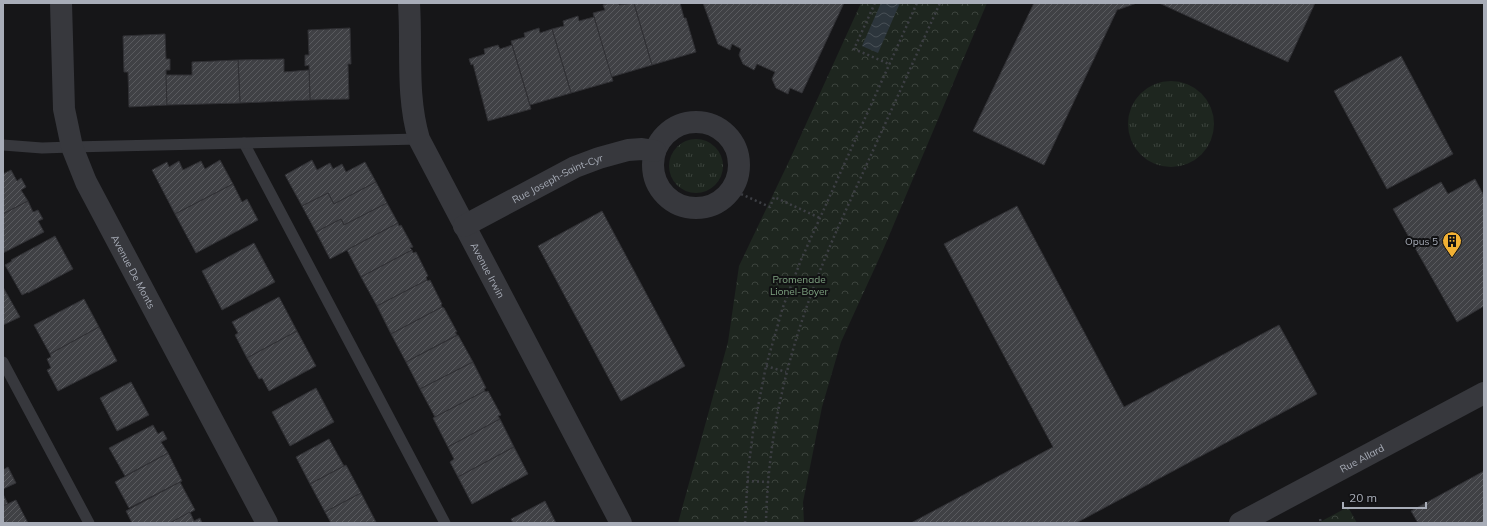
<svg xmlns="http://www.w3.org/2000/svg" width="1487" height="526" viewBox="0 0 1487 526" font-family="Mulish,sans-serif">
<defs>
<pattern id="grass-tufts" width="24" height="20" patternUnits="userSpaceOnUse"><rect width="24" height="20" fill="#1e261f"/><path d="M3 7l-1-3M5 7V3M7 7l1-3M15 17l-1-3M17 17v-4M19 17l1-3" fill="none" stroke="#3c433d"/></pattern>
<pattern id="forest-crowns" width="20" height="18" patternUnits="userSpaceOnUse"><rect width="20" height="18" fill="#1e261f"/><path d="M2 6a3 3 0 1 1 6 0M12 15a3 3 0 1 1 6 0" fill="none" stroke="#3c433d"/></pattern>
<pattern id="water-waves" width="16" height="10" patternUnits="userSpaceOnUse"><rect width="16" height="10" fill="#2c353c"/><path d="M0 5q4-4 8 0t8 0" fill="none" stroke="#485056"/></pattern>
<pattern id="building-hatch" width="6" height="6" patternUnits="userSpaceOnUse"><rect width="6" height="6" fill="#404145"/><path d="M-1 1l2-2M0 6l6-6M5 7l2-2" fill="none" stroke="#595a5e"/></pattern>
</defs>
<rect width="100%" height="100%" fill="#161618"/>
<!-- grass -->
<g fill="url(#grass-tufts)">
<circle cx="1171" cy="124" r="43"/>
<circle cx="696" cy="166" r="27"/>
</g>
<!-- forest -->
<g fill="url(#forest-crowns)">
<polygon points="861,3 987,3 883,250 841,342 822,407 803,502 804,523 678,523 728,342 739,266 791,157"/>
<polygon points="1348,507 1357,523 1318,523"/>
</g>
<!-- water -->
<polygon fill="url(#water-waves)" points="881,3 900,3 878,53 862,46"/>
<!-- building -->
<g fill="url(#building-hatch)" stroke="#303034">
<polygon points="611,3 619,3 619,5 634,3 652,65 611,77 593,13 605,10 603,5"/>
<polygon points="634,3 680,3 684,18 686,18 696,52 652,65"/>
<polygon points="703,3 844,3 802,93 790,88 788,94 776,88 772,79 775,72 757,64 754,70 743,64 739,55 741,49 732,44 730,50 718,44"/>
<polygon points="1034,3 1137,3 1117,10 1044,165 973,131"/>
<polygon points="1159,3 1315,3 1288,62"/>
<polygon points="578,16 579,21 594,17 613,81 571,93 552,29 564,26 563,21"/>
<polygon points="350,28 351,64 348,64 349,99 310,100 309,65 305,66 305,55 309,55 308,30"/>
<polygon points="539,28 540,33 552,29 571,93 530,105 511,41 525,37 524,33"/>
<polygon points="165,34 166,59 170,59 170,70 166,70 167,105 129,107 128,72 124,72 123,36"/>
<polygon points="498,45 500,49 512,45 531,109 488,121 473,64 471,65 469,59 485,54 484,49"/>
<polygon points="1401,56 1453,154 1387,189 1334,91"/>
<polygon points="284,59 284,72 309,70 310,100 240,103 238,60"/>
<polygon points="238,60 240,103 167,105 166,75 192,75 192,62"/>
<polygon points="220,160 233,184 175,214 152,170 167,162 169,167 179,161 183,170 201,161 205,169"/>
<polygon points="312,160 317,170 330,163 333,169 342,164 346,172 365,162 376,182 334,204 328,193 302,206 285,175"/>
<polygon points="11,170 17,181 21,178 26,187 21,190 28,201 3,214 3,174"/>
<polygon points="1475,179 1484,196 1484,306 1457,322 1393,209 1441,182 1448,194"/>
<polygon points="376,182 387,203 344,225 341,219 316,232 302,206 328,193 334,204"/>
<polygon points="233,184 242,202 247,199 258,220 196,253 175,214"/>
<polygon points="28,201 33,212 38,210 43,219 38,221 44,232 3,253 3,214"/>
<polygon points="387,203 398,223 330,259 316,232 341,219 344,225"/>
<polygon points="1017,206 1124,407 1279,325 1317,394 1076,523 911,523 1053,447 944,244"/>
<polygon points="602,211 685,366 621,401 538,246"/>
<polygon points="398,223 399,226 401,225 413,247 410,248 412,250 361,277 347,250"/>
<polygon points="55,236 73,269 28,293 28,292 22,295 5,265 12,261 11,260"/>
<polygon points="254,243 275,282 222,310 202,271"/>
<polygon points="412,250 413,253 416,252 428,276 426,277 427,280 377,306 361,277"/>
<polygon points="427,280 428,281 430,280 442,304 441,305 442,307 391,334 377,306"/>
<polygon points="3,287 20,317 3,325"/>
<polygon points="279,297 297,331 247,358 235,335 238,333 232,322"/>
<polygon points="84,299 99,327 50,354 34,325"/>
<polygon points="442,307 444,308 457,332 455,332 457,335 406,362 391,334"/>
<polygon points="99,327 117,361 58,391 47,370 51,368 47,359 51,357 50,354"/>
<polygon points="297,331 316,366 269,391 262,378 259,379 247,358"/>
<polygon points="458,335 473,362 420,389 406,362"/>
<polygon points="473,362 486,388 484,389 485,391 435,417 420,389"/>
<polygon points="131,382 149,415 117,431 100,398"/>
<polygon points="316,388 334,422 290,446 272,412"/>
<polygon points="485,391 486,392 488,391 501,415 498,416 500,419 448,447 433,418"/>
<polygon points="500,419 514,447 458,477 450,462 454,459 448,447"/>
<polygon points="153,425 158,434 163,431 167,439 161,442 168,453 125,476 109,448"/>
<polygon points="329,439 344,466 310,484 296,457"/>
<polygon points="514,447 528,474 472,504 458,477"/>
<polygon points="168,453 182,481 129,508 115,482"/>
<polygon points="346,465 361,493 325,512 310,484"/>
<polygon points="8,467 16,483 3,489 3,470"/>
<polygon points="1484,471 1484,523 1418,523 1411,511"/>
<polygon points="180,482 195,510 170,523 132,523 126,511"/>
<polygon points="361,493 376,522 331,523 325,512"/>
<polygon points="3,494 8,504 3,506"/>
<polygon points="16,500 28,523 3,523 3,506"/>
<polygon points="545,501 556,523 513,523 511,519"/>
<polygon points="190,512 194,521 200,518 202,523 170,523"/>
</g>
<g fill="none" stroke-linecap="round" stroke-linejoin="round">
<!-- path -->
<g stroke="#3d3f44" stroke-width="2.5" stroke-dasharray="2 3" stroke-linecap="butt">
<polyline points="875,3 854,49 889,64"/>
<polyline points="732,190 770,207 774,197 820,218"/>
<polyline points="766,366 786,372"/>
<polyline points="747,481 769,482"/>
<polyline points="1320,519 1321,523"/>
<polyline points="745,523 748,472 753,432 766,366 783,307 801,260 917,3"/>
<path d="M 766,523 C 768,419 795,327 836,232 L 940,3"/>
</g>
<!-- service -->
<g stroke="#37383d" stroke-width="11">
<polyline points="244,143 445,523"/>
<polyline points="3,145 42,148 72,147 419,139"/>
<polyline points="3,362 89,523"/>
</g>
<!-- minor -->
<g stroke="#37383d" stroke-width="22">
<path id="s1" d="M 61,3 L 64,109 L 72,147 L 86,182 L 267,523"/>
<path id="s2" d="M 409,3 C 412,49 406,95 419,139 L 621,523"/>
<circle cx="696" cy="165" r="43"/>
<path id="s3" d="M 464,226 L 575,167 L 599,158 L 628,150 L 642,149 L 655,151"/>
</g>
<!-- tertiary -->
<path stroke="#37383d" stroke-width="22" id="s4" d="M 1240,523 L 1484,393"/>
</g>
<!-- icons -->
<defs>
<symbol id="building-pin" viewBox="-11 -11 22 30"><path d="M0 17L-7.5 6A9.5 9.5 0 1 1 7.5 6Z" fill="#f2b134" stroke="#111113"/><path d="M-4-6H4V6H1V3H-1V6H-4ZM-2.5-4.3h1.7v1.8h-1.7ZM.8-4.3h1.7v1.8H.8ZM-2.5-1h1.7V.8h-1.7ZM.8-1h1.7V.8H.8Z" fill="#111"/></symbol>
</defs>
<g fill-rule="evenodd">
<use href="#building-pin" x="1441" y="230" width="22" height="30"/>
</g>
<g text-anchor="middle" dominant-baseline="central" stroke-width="4" stroke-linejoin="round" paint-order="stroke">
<!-- street labels -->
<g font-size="10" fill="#a8adb8" stroke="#111113">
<text stroke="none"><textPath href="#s3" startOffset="105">Rue Joseph-Saint-Cyr</textPath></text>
<text stroke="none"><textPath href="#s2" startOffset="285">Avenue Irwin</textPath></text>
<text stroke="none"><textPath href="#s1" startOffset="284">Avenue De Monts</textPath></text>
<text stroke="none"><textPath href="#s4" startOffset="138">Rue Allard</textPath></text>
</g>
<!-- poi labels -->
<g font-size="10" fill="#a8adb8" stroke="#111113" text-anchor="end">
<text x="1438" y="241">Opus 5</text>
</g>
<!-- park labels -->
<g font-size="10" fill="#7fa381" stroke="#111113">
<text x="799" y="279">Promenade<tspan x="799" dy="12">Lionel-Boyer</tspan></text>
</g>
</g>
<!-- border -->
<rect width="1487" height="526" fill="none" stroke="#a8adb8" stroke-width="8"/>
<!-- scale -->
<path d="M1343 502v6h83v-6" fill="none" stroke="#a8adb8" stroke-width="2"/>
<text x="1349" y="502" font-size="12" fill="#a8adb8" stroke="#111113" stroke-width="3" paint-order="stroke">20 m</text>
</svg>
